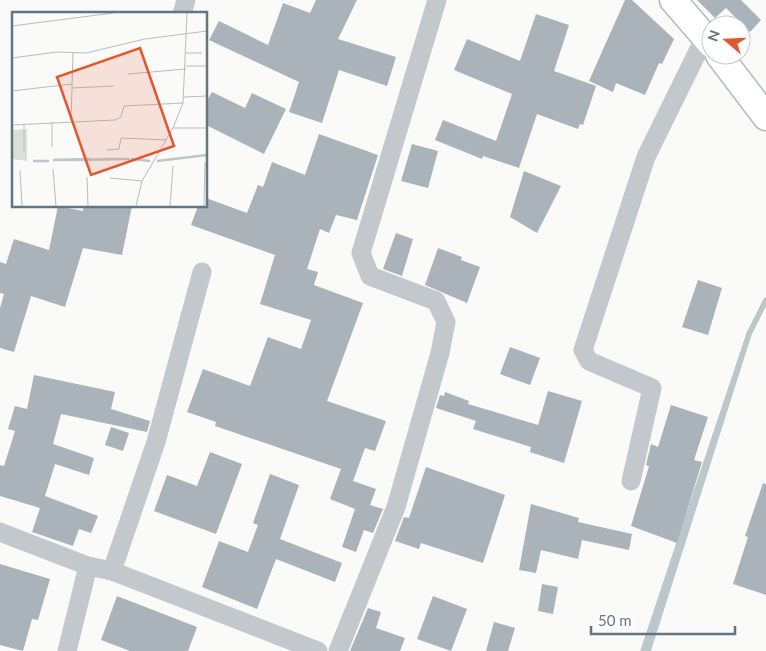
<svg xmlns="http://www.w3.org/2000/svg" width="766" height="651" viewBox="0 0 766 651" font-family="Lato,sans-serif">
<rect width="100%" height="100%" fill="#fafaf8"/>
<!-- water -->
<polygon fill="#bbc7cb" points="749,334 648,651 643,651"/>
<g fill="none" stroke-linecap="round" stroke-linejoin="round">
<!-- stream -->
<g stroke="#bbc7cb" stroke-width="5.5">
<polyline points="749,334 766,300"/>
<polyline points="643,651 749,334 648,651"/>
</g>
</g>
<!-- building -->
<g fill="#aab3b9">
<polygon points="316,0 357,0 338,39 396,57 387,86 339,70 322,123 289,112 299,82 209,40 219,21 268,45 283,3 310,13"/>
<polygon points="625,0 632,0 674,39 662,64 659,63 645,95 616,83 613,92 589,81"/>
<polygon points="697,0 741,0 761,20 750,32 726,8 715,18"/>
<polygon points="536,14 569,25 554,71 596,86 583,125 580,124 578,129 537,114 519,168 483,156 482,159 435,140 443,120 496,141 512,94 454,70 467,39 520,61"/>
<polygon points="212,92 245,108 252,93 286,109 264,154 206,125 206,102"/>
<polygon points="319,134 378,155 357,220 336,215 329,233 320,229 307,269 318,272 314,285 363,303 327,401 386,421 375,451 365,448 353,481 376,489 370,505 383,509 373,533 364,530 356,552 342,547 355,509 330,499 341,469 215,426 216,422 187,412 203,369 250,386 268,337 301,349 311,320 260,304 275,255 191,225 198,206 206,206 206,198 247,213 258,185 263,187 272,162 305,175"/>
<polygon points="412,144 438,151 428,188 401,181"/>
<polygon points="524,171 561,186 537,233 510,217"/>
<polygon points="58,206 83,211 83,206 132,206 122,255 83,248 65,307 31,296 14,352 0,348 0,308 4,294 0,293 0,262 6,264 14,239 49,250"/>
<polygon points="396,233 413,239 402,276 383,269"/>
<polygon points="438,248 462,257 461,260 480,267 467,303 425,285"/>
<polygon points="698,280 722,288 708,335 682,327"/>
<polygon points="510,347 540,358 530,385 500,374"/>
<polygon points="34,375 115,392 111,409 150,421 147,432 61,414 53,444 94,458 89,475 55,464 45,496 98,516 91,533 79,529 73,546 32,532 40,508 0,496 0,465 4,466 15,431 8,429 15,406 27,409"/>
<polygon points="548,391 582,401 564,463 530,452 531,447 473,429 476,421 436,408 440,395 444,396 445,392 469,401 468,404 538,425"/>
<polygon points="671,405 708,417 694,460 702,462 677,543 631,526 649,466 646,465 651,444 658,447"/>
<polygon points="111,427 129,433 123,451 105,445"/>
<polygon points="210,452 242,464 216,534 154,511 167,475 197,486"/>
<polygon points="426,467 505,495 483,563 421,543 419,549 395,541 404,517 409,518"/>
<polygon points="270,474 299,485 280,539 342,563 335,582 276,559 257,609 202,587 219,541 248,552 258,525 253,523"/>
<polygon points="763,483 766,484 766,595 733,584 748,537 745,536"/>
<polygon points="531,504 579,518 578,522 632,534 629,550 582,540 578,559 541,550 536,573 519,570"/>
<polygon points="0,564 50,579 38,620 32,619 23,651 0,645"/>
<polygon points="542,584 558,587 553,614 538,611"/>
<polygon points="117,596 197,627 188,651 130,651 101,640"/>
<polygon points="433,596 467,609 451,651 417,639"/>
<polygon points="368,608 381,612 376,628 405,638 400,651 350,651"/>
<polygon points="494,622 515,628 508,651 486,651"/>
</g>
<g fill="none" stroke-linecap="round" stroke-linejoin="round">
<defs>
<g id="secondary">
<polyline points="673,0 711,44"/>
<polyline points="719,55 766,117"/>
</g>
</defs>
<!-- secondary casing -->
<use href="#secondary" stroke="#b3babf" stroke-width="29"/>
<!-- street -->
<g stroke="#c3c8cc" stroke-width="19">
<polyline points="182,14 186,0"/>
<polyline points="631,481 652,388 589,361 583,350 646,157 705,37"/>
<polyline points="0,532 88,566 112,571 318,651"/>
<polyline points="112,571 156,442 202,272"/>
<polyline points="67,651 88,566"/>
<polyline points="338,651 396,507 440,353 446,322 436,301 370,276 361,253 437,0"/>
</g>
<!-- secondary -->
<use href="#secondary" stroke="#fff" stroke-width="26"/>
</g>
<!-- overview -->
<g transform="translate(12 12)">
<rect width="195" height="195" fill="#fafaf8"/>
<path d="M 15,117 L 15,149 L 0,147 L 0,118 Z" fill="#dadfd7"/>
<path fill="none" stroke="#bbc7cb" stroke-width="2.5" d="M 91,147 L 107,147M 119,147 L 138,149M 41,148 L 79,147M 58,148 L 118,147M 21,149 L 37,149M 145,149 L 195,143"/>
<path fill="none" stroke="#b5bdc2" stroke-width="1" d="M 0,14 L 101,1M 174,41 L 190,41M 0,46 L 45,40 L 74,41 L 133,27 L 195,19M 174,54 L 195,54M 116,62 L 174,57M 60,76 L 102,74M 0,79 L 60,72M 172,85 L 195,84M 59,108 L 61,41M 40,110 L 40,135M 0,113 L 103,108 L 109,105 L 112,94 L 171,91M 161,116 L 195,116M 95,138 L 107,137 L 109,126 L 155,128M 12,140 L 12,112M 41,157 L 44,194M 8,158 L 10,194M 75,165 L 76,194M 98,166 L 130,169M 124,194 L 130,169 L 161,116 L 171,91 L 175,1M 158,194 L 161,154M 192,194 L 193,150"/>
<path fill="#e4572e" fill-opacity="0.15" stroke="#e4572e" stroke-width="2.5" d="M 128,36 L 162,134 L 79,163 L 45,65 Z"/>
<rect width="195" height="195" fill="none" stroke="#657683" stroke-width="2.5"/>
</g>
<!-- north arrow -->
<g transform="translate(726 40) rotate(289)"><circle r="24" fill="#ffffff" stroke="#c1c8cd"/>
<path d="M0-4L9 19L0 12L-9 19Z" fill="#e4572e"/>
<text y="-8" font-size="14" font-weight="bold" text-anchor="middle" fill="#657683">N</text>
</g>
<!-- scale -->
<path d="M591 626v8h144v-8" fill="none" stroke="#657683" stroke-width="2.5"/>
<text x="598" y="626" font-size="15" fill="#657683" stroke="#ffffff" stroke-width="4" paint-order="stroke">50 m</text>
</svg>
